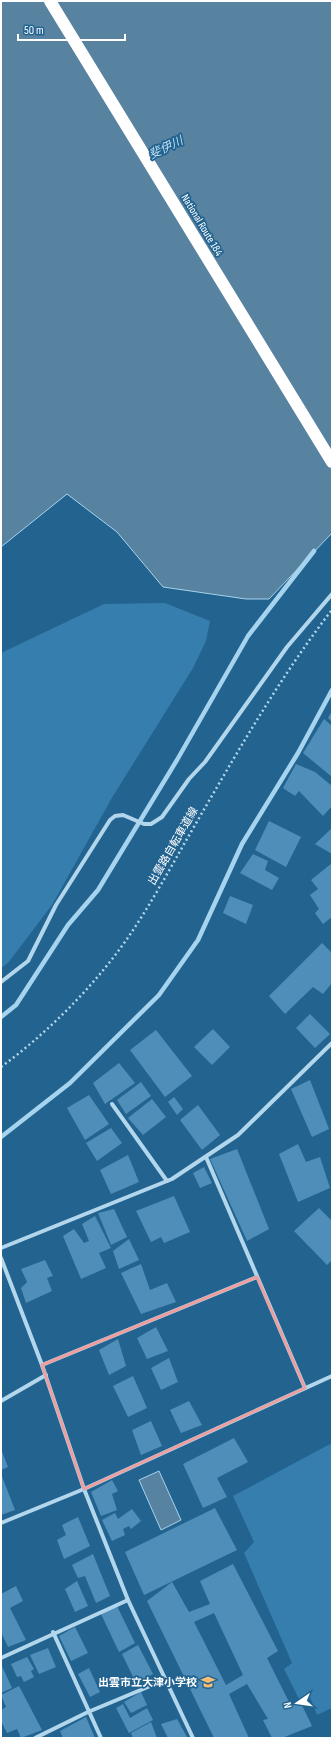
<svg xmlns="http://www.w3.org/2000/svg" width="333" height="1739" viewBox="0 0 333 1739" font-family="'Sofia Sans Condensed','Noto Sans JP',sans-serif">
<rect width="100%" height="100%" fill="#226390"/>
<!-- green -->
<g fill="#367ead">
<polygon points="165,603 210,621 206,641 193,668 113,796 52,905 8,963 1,968 1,653 104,604"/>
<polygon points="332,1443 332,1708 317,1715 310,1697 301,1703 284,1669 292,1663 244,1553 254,1542 233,1496"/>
</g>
<!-- water -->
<g fill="#5783a1" stroke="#a6d3ee">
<polygon points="1,1 332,1 332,533 269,599 246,599 163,587 117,532 67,494 1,547"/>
<polygon points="159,1471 181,1520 161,1530 139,1480"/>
</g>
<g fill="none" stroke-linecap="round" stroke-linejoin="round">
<!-- stream -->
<g stroke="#a6d3ee" stroke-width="4.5">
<polyline points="1,1017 16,1005 68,925 98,890 177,760 248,636 314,551"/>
<polyline points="1,1137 70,1083 159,995 198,940 242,844 298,753 332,690"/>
</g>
</g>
<!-- building -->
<g fill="#4f8eb8" fill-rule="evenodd">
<polygon points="332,711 332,722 328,718"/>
<polygon points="324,719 332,726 332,777 303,753"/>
<polygon points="296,764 315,772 332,786 332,806 323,816 299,791 295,796 283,788"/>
<polygon points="269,821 301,837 286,867 255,850"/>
<polygon points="332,828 332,854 315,844"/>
<polygon points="253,854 268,861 265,870 279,878 272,890 240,873"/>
<polygon points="332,863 332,917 323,924 315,913 319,909 310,895 318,889 311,880"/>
<polygon points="230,896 253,905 246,924 223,913"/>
<polygon points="322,943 332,953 332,983 323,994 313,987 285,1014 269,996"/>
<polygon points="310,1014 330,1034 315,1048 296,1028"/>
<polygon points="213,1029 230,1047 212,1065 194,1047"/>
<polygon points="156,1030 192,1076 165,1097 130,1050"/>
<polygon points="119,1063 135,1083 105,1104 93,1083"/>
<polygon points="310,1080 329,1129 312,1137 291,1089"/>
<polygon points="141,1082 151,1096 126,1114 117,1100"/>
<polygon points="89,1095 109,1124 85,1140 67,1108"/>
<polygon points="174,1097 183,1109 177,1115 168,1102"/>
<polygon points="152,1099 166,1117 143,1135 128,1118"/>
<polygon points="198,1105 220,1135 202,1150 180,1120"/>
<polygon points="111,1128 122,1143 97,1161 86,1143"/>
<polygon points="298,1144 306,1162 320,1157 330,1188 298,1202 279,1154"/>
<polygon points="237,1149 269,1229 247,1241 210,1159"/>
<polygon points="128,1155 139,1182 111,1194 100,1170"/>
<polygon points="204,1167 212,1183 200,1188 193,1173"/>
<polygon points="174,1196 190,1232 164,1243 161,1237 151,1242 136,1211"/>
<polygon points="319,1208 332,1221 332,1260 327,1265 294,1231"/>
<polygon points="114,1209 127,1237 111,1245 98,1213"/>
<polygon points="95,1216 111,1248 99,1253 106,1268 81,1279 63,1236 74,1229 84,1243 89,1241 82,1224"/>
<polygon points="129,1239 139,1260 119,1269 113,1251"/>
<polygon points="45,1260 53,1276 47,1278 52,1291 26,1303 21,1288 27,1282 21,1269"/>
<polygon points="141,1264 150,1290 167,1283 176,1302 141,1314 121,1273"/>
<polygon points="156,1327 168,1351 147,1359 137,1338"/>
<polygon points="118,1339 126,1366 109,1375 99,1350"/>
<polygon points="169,1358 178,1382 161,1390 151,1368"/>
<polygon points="133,1376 147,1408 128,1417 113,1386"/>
<polygon points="189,1401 202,1425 181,1433 170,1410"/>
<polygon points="151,1421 162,1446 141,1455 132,1430"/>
<polygon points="234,1438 248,1462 217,1478 227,1497 203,1508 183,1464"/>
<polygon points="1,1449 8,1467 1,1470"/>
<polygon points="1,1474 15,1510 1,1515"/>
<polygon points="112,1480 118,1491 112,1494 117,1510 101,1516 91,1492"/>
<polygon points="215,1508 237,1550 144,1595 125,1552"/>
<polygon points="132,1509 141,1521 131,1529 129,1526 123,1529 125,1535 112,1541 102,1520 115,1513 118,1519"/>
<polygon points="78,1517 90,1546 64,1559 57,1540 66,1535 62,1525"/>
<polygon points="93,1554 110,1596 96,1603 85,1576 78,1578 72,1565"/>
<path d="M 233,1564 L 278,1651 L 267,1658 L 291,1706 L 301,1703 L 312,1726 L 282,1738 L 272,1738 L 263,1720 L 268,1719 L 247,1684 L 229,1694 L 249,1738 L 214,1738 L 147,1601 L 172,1582 L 189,1612 L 210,1604 L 200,1581 ZM 214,1613 L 243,1675 L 226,1685 L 194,1622 Z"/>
<polygon points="77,1581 88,1606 75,1612 65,1589"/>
<polygon points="16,1586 23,1601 10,1608 26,1640 8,1647 1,1632 1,1594"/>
<polygon points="117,1606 135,1643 119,1652 101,1614"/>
<polygon points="75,1627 88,1653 71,1661 59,1636"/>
<polygon points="138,1645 153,1674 136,1683 122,1654"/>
<polygon points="48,1648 56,1667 39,1674 30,1655"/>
<polygon points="27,1657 34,1669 31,1671 34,1677 24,1682 21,1676 17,1677 11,1664"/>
<polygon points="1,1664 12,1688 1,1693"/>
<polygon points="89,1668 100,1692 90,1697 78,1674"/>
<polygon points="19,1686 42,1730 21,1738 17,1729 7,1733 1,1721 1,1710 6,1707 1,1695"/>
<polygon points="141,1692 147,1705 131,1713 124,1702"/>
<polygon points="123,1704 130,1718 147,1708 153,1720 129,1733 116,1708"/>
<polygon points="86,1717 95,1738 63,1738 60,1731"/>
<polygon points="177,1719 187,1737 168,1738 161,1724"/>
<polygon points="151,1722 157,1738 133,1738 131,1733"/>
</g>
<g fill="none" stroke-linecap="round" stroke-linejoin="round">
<!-- path -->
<path stroke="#b2d6ec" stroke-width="2.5" stroke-dasharray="2 3" stroke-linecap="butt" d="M 1,1067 C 46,1034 89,991 122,946 C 148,910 169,870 191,832 C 235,756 278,680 331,611"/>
<!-- street -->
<g stroke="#b2d6ec" stroke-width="4">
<polyline points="1,982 28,961 56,905 110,820 115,816 123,815 144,824 151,824 162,817 189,779 205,762 287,647 332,594"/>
<polyline points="112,1104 167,1181"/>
<polyline points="206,1157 305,1388"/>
<polyline points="1,1248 172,1179 238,1135 332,1043"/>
<polyline points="1,1258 42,1365 84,1489 128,1600 193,1738"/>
<polyline points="42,1365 257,1277"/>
<polyline points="1,1401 46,1375"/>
<polyline points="1,1523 84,1489 332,1376"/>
<polyline points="53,1632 101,1738"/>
<polyline points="1,1658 128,1600"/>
<polyline points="35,1738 88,1712 167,1679"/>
</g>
<!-- highway -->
<polyline stroke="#fff" stroke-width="12" points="50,1 332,462"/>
</g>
<!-- marked area -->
<path fill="none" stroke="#ed9e9e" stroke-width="3" stroke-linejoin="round" d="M 257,1277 L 305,1388 L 84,1489 L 42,1365 Z"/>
<!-- icons -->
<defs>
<symbol id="school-bare" viewBox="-9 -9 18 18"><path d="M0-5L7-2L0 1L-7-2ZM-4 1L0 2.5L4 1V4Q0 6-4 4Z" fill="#f8be74" stroke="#226390" stroke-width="2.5" paint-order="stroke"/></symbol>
</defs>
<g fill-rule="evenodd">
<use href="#school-bare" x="198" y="1672" width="20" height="20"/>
</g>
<g text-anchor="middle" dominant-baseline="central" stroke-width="3.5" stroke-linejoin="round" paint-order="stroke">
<!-- street labels -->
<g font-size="11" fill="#fff" stroke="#226390">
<text transform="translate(202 225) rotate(59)">National Route 184</text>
<text transform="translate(173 846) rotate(-60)">出雲路自転車道線</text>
</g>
<!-- poi labels -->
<g font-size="11" font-weight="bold" fill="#fff" stroke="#226390" text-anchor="end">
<text x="197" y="1682">出雲市立大津小学校</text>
</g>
<!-- water labels -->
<g font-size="12" font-style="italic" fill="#bedff3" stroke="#226390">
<text transform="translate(166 148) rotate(-26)">斐伊川</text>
</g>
</g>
<!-- border -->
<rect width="333" height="1739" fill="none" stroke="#ffffff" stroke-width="4"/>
<!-- north arrow -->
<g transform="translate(297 1703) rotate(257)" stroke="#226390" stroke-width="3" paint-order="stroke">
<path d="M0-3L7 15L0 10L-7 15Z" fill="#ffffff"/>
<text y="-6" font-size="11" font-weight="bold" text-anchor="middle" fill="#ffffff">N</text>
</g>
<!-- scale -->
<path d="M18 34v6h107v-6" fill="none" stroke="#ffffff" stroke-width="2"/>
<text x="24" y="34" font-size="12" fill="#ffffff" stroke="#226390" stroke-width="3" paint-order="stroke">50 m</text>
</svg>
